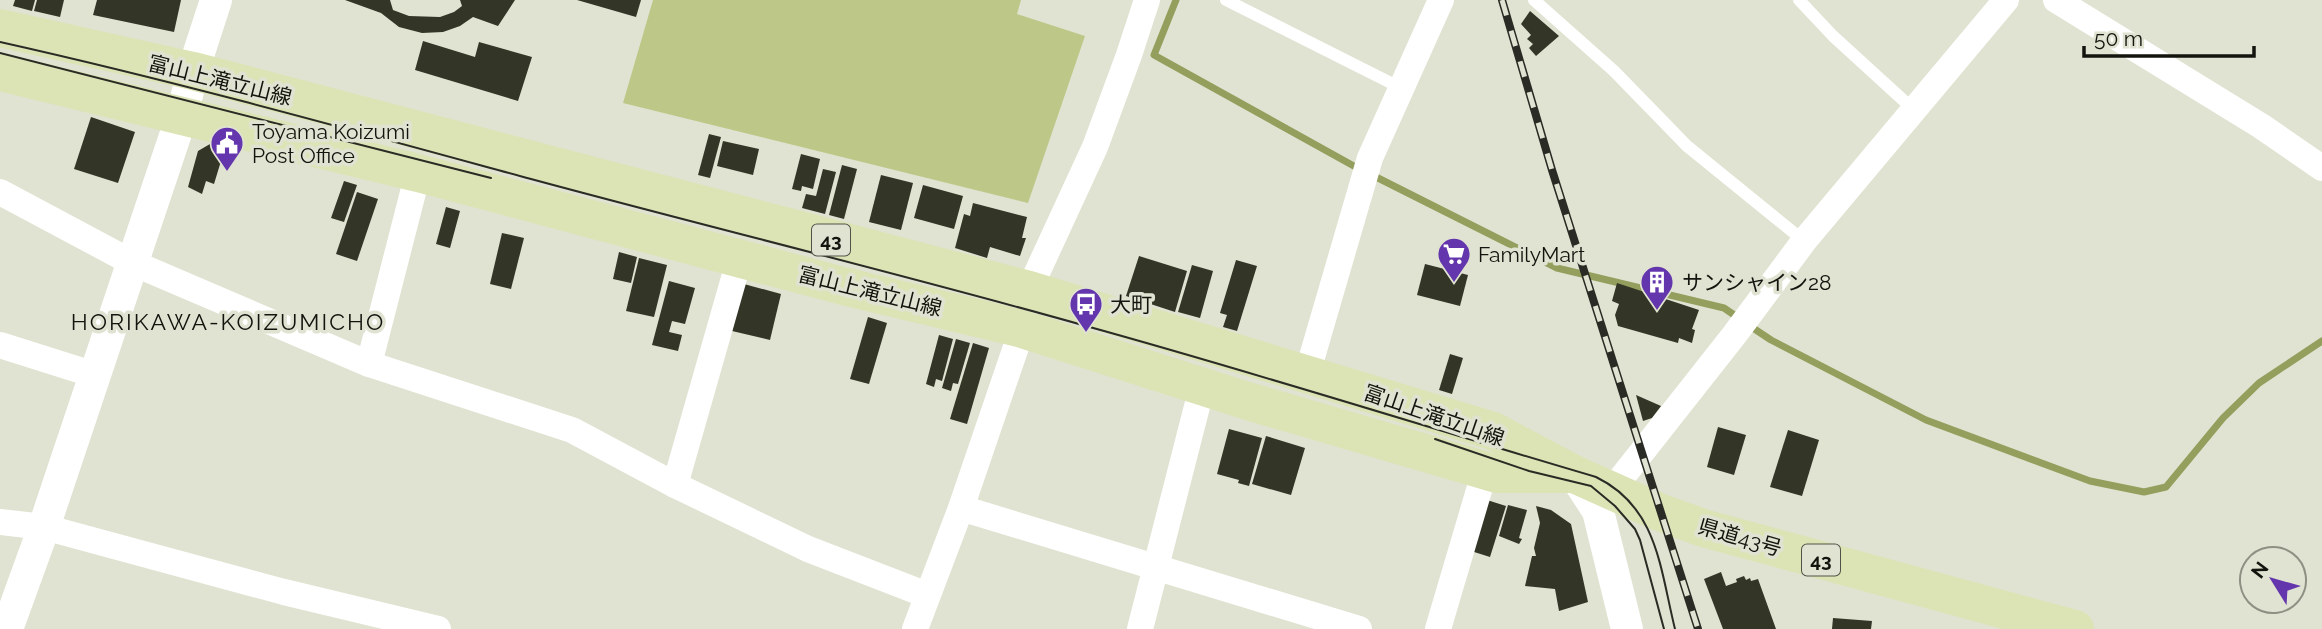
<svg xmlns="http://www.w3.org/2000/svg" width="2322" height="629" viewBox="0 0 2322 629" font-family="Raleway,'Noto Sans JP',sans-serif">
<rect width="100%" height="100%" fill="#e0e3d1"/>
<!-- green -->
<polygon fill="#bdc888" points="653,0 1021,0 1017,14 1085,36 1028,203 623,103"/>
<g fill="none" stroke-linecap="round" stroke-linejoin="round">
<!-- stream -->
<g stroke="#949e5d" stroke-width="7">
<polyline points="1176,0 1154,55 1361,170"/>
<polyline points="1372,175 1557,268 1724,308 1740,319"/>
<polyline points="1750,326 1771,340 1926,420 2090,481 2144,492 2166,487 2223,418 2259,383 2322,341"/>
</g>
</g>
<!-- building -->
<g fill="#333527">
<polygon points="15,0 35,0 32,11 13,6"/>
<polygon points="37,0 64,0 60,17 34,11"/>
<polygon points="97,0 181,0 174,32 93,15"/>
<polygon points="345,0 390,0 393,10 409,16 440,17 454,12 462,6 460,0 515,0 498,26 473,17 460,26 443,32 422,33 399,27 381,13"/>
<polygon points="577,0 641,0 636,17"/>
<polygon points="1530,11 1559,36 1536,56 1529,48 1533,44 1527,39 1531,35 1521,24"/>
<polygon points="423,41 475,57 479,42 532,57 518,101 415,70"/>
<polygon points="91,117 135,132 118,183 74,169"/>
<polygon points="709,134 721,137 710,178 698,175"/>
<polygon points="723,141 759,149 753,175 717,166"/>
<polygon points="210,144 225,148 214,184 206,181 202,194 188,187 198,151"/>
<polygon points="801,154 820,159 813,189 802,186 801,191 792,189"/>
<polygon points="842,165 857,169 844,219 829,215"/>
<polygon points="823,169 836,172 825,214 802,208 806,194 816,196"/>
<polygon points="881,175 913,183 901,230 869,222"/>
<polygon points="344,181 357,185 344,222 331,218"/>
<polygon points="923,185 963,196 954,229 914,218"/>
<polygon points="357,192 378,199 357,261 336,254"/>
<polygon points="973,203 1027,217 1022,238 1026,238 1020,256 990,247 987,258 955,248 964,214 970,216"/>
<polygon points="446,207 460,211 450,248 436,244"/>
<polygon points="502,233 524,238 511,289 490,284"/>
<polygon points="619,252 637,257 631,283 613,279"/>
<polygon points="1139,256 1187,271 1175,312 1126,296"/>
<polygon points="639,258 667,265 654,317 626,311"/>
<polygon points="1236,260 1257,266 1237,331 1223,327 1227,315 1220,313"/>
<polygon points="1425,264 1468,275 1460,306 1417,295"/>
<polygon points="1192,265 1213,271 1200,318 1178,312"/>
<polygon points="669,281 695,288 685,324 672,321 669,332 682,335 678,351 652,345"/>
<polygon points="1617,283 1699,310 1692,329 1695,330 1692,343 1679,338 1678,343 1618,326 1615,315 1619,304 1612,301"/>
<polygon points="744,284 781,294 770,340 732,331"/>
<polygon points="868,317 887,323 869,384 850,379"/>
<polygon points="939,335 953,339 942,381 936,379 934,387 926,384"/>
<polygon points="956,339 970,343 958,384 953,383 951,391 942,388"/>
<polygon points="973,343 989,348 967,424 950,419"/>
<polygon points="1450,354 1463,358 1452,394 1439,390"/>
<polygon points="1636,395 1661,406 1652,418 1643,421"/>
<polygon points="1718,427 1746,435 1734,475 1707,467"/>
<polygon points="1229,429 1262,438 1249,486 1238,483 1239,480 1217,474"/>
<polygon points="1788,430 1819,440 1802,496 1770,487"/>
<polygon points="1266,436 1305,448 1291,495 1252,484"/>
<polygon points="1487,500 1506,506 1490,557 1471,551"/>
<polygon points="1508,505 1527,510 1519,538 1522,539 1519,544 1499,536"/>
<polygon points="1536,506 1551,510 1571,524 1588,602 1559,611 1555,589 1525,586 1532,556 1536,556 1534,548 1540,523"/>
<polygon points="1721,572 1726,586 1737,582 1736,579 1744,576 1746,580 1750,578 1751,581 1758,579 1776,629 1723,629 1704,579"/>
<polygon points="1833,618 1872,621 1871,629 1832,629"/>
</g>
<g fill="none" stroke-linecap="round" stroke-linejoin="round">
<!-- service -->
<g stroke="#fff" stroke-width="12">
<polyline points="1226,0 1401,88"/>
<polyline points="1534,0 1614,71 1687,146 1804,241"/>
<polyline points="1799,0 1833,36 1914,110"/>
</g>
<!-- minor -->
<g stroke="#fff" stroke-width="26">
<polyline points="2056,0 2261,126 2322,168"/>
<polyline points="0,192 133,263 369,364 572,430 675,485 808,549 927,595"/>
<polyline points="0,345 95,375"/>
<polyline points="369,364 418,173"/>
<polyline points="1307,374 1370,158 1441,0"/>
<polyline points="675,485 740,257"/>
<polyline points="1612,490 1735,334 1804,241 2006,0"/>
<polyline points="961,508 1359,629"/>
<polyline points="0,522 44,527 284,592 438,629"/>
<polyline points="915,629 961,508 1016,347 1029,290 1095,147 1129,55 1147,0"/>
<polyline points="1140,629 1202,387"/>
<polyline points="1438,629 1485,470"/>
</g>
<!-- tertiary -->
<g stroke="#fff" stroke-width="32">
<polyline points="1574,474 1598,511 1627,629"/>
<polyline points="7,629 44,527 182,115 193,71 216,0"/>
</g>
<!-- primary -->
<g stroke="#dce3b5" stroke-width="38">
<polyline points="0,28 193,71 1029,290 1493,431 1574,474 1497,474 1251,402 1019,328 843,286 418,173 0,72"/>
<polyline points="1574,474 1659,512 1703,528 2075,629"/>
</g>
<!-- tram -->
<g stroke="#2a2b24" stroke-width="2">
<path d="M 0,42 C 179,82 355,131 531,179 C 716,229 902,274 1086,326 C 1257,373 1426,427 1596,477 C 1658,507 1660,569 1675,629"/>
<polyline points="0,53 491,178"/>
<polyline points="1435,439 1529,471 1591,486 1615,506 1635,529 1640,540 1664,629"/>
</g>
<defs>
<polyline id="rail" points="1502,0 1552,170 1698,629"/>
</defs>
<!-- rail casing -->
<use href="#rail" stroke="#2a2b24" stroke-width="8"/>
<!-- rail -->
<use href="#rail" stroke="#e0e3d1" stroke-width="5" stroke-dasharray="16" stroke-linecap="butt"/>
</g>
<!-- icons -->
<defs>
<symbol id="civic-pin" viewBox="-11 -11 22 30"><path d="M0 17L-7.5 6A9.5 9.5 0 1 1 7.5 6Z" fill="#6436ad" stroke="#e0e3d1"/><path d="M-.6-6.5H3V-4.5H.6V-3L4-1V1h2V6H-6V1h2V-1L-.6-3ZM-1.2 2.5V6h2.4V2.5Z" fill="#fff"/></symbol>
<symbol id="supermarket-pin" viewBox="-11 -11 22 30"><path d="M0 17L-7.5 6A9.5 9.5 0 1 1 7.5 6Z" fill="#6436ad" stroke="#e0e3d1"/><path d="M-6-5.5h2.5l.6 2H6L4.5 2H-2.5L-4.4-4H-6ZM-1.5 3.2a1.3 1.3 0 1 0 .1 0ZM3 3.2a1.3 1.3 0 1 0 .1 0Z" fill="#fff"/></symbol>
<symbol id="building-pin" viewBox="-11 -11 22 30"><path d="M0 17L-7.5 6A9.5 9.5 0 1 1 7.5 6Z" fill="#6436ad" stroke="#e0e3d1"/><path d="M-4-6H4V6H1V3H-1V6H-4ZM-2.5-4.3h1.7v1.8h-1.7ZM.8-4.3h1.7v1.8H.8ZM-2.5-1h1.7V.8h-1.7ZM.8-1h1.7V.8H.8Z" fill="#fff"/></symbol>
<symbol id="bus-pin" viewBox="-11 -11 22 30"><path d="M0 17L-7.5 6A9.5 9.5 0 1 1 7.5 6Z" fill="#6436ad" stroke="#e0e3d1"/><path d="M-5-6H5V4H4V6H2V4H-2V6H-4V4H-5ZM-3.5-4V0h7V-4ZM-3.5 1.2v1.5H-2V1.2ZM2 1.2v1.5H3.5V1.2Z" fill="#fff"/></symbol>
</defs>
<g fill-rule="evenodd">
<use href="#civic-pin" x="208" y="124" width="38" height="52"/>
<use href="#supermarket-pin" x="1435" y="235" width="38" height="52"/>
<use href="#building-pin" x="1638" y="263" width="38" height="52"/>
<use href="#bus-pin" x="1067" y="285" width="38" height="52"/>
</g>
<g text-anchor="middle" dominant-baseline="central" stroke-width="7" stroke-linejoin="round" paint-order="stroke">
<!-- shield labels -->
<g fill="#e0e3d1" stroke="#505248" stroke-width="2">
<rect x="812" y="224.5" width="38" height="31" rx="5"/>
<rect x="1802" y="544.5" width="38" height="31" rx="5"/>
</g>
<g font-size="19" font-weight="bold" fill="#13140e">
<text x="831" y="240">43</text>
<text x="1821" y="560">43</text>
</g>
<!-- street labels -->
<g font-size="21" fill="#13140e" stroke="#e0e3d1">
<text transform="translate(220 80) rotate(14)">富山上滝立山線</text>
<text transform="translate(870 291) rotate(14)">富山上滝立山線</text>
<text transform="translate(1434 415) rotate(19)">富山上滝立山線</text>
<text transform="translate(1740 537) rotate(16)">県道43号</text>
</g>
<!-- poi labels -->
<g font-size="21" fill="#13140e" stroke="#e0e3d1" text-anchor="start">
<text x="252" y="131">Toyama Koizumi<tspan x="252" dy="24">Post Office</tspan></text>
<text x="1478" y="254">FamilyMart</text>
<text x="1682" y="282">サンシャイン28</text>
<text x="1110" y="304">大町</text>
</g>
<!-- neighbourhood labels -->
<g font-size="23" letter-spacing="2" fill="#13140e" stroke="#e0e3d1">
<text x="228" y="321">HORIKAWA-KOIZUMICHO</text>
</g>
</g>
<!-- north arrow -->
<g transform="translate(2273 580) rotate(307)"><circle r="33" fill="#e0e3d1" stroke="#8e9083" stroke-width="2"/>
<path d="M0-5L12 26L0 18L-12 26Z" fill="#6436ad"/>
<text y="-10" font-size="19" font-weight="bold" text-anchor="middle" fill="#13140e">N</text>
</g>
<!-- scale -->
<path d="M2084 46v10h170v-10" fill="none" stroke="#13140e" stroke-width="3.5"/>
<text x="2094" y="46" font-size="21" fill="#13140e" stroke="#e0e3d1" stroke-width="5" paint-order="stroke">50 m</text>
</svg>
